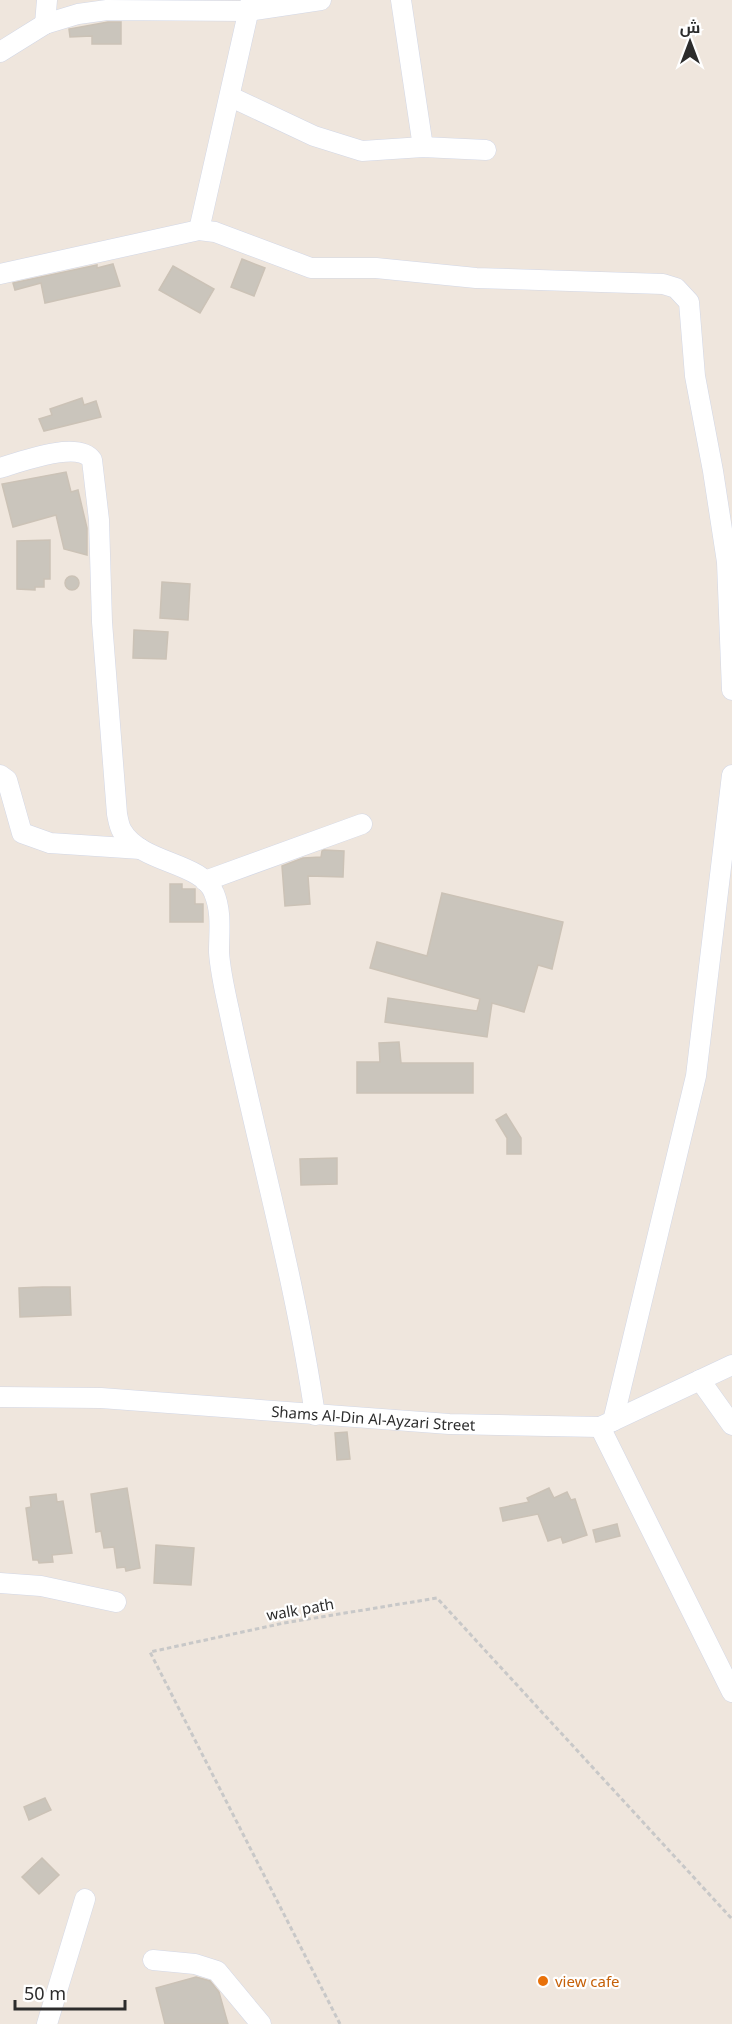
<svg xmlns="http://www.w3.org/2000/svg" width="732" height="2024" viewBox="0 0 732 2024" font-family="'Noto Sans',Cairo,sans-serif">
<rect width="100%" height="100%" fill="#efe6dd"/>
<!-- building -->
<g fill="#cac5bc" stroke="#cbc2b6" stroke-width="1.5">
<polygon points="108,22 121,22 121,44 92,44 92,36 70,37 69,29"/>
<polygon points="242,259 265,268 254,296 231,287"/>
<polygon points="113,264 120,286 45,303 41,283 15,290 13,283 97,265 97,268"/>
<polygon points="173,266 214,289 200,313 159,290"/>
<polygon points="82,398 84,405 96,401 101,417 44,431 39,419 52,415 50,409"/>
<polygon points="66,472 71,492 78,490 87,528 87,555 64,549 56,515 13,527 2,484"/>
<polygon points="50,540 50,579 44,579 44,587 35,587 35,590 17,589 17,541"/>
<circle cx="72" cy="583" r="7"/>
<polygon points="162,582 190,584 188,620 160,618"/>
<polygon points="134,630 168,632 166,659 133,658"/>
<polygon points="324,850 344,851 343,877 308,876 310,904 285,906 282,866 303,858 321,857 322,851"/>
<polygon points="170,884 182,884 182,889 195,889 195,904 203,904 203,922 170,922"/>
<polygon points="442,893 563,922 552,969 538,965 524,1012 492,1003 487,1037 385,1022 388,998 477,1011 480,999 370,968 377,942 427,956"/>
<polygon points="399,1042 401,1063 473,1063 473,1093 357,1093 357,1062 380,1062 379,1043"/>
<polygon points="506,1114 521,1138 521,1154 507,1154 507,1138 496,1120"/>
<polygon points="337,1158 337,1184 301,1185 300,1159"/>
<polygon points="43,1287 70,1287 71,1315 20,1317 19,1288"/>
<polygon points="347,1432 350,1459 337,1460 335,1433"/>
<polygon points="127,1488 140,1568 126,1571 125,1567 117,1568 114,1547 104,1548 101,1531 96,1532 91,1494"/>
<polygon points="549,1488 554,1498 567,1492 571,1500 575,1499 587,1535 563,1543 561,1537 548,1541 538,1514 503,1521 500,1508 529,1502 527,1498"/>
<polygon points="56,1494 57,1502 63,1501 72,1553 52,1555 53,1562 39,1563 38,1560 33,1560 26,1508 31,1507 30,1497"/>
<polygon points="617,1524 620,1536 596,1542 593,1530"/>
<polygon points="156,1545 194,1548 191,1585 154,1583"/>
<polygon points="45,1798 51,1810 29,1820 24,1807"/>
<polygon points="42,1858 59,1875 39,1894 22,1877"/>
<polygon points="196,1977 210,1981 219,1992 228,2024 165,2024 156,1988"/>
</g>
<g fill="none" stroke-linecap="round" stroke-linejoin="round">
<defs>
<g id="minor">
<polyline points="401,0 423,147"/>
<polyline points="45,24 47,0"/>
<polyline points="0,52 45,24 78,14 107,10 248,11 321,0"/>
<polyline points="231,97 314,136 362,151 423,147 486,150"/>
<polyline points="199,230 251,0"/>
<polyline points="0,274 199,230 215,232 311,268 376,268 476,278 663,284 676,288 689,302 695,376 713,471 727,562 732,690"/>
<path d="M 0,468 C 20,462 78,440 92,460 L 99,520 L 102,622 L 117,814 C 118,819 119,826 122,831 C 141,864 203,862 214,893 C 222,912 219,932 219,952 C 220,970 225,992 229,1010 C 257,1146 295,1277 315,1415"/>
<polyline points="0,775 7,780 22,833 50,843 141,849"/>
<polyline points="205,881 362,824"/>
<polyline points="700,1380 732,1425"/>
<path id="s1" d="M 0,1397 L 101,1398 L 449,1424 L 600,1427 L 732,1365"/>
<polyline points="613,1421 696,1076 732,775"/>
<polyline points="600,1427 732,1692"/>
<polyline points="0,1583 41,1586 116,1602"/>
<polyline points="153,1960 195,1964 217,1971 261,2024"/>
<polyline points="47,2024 85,1899"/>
</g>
</defs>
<!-- minor casing -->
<use href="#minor" stroke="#d2d7e6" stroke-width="21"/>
<!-- path -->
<polyline stroke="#c8c8c8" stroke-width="3" stroke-dasharray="4.5 3" stroke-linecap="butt" points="340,2024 150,1652 284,1623 437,1598 732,1919"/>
<!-- minor -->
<use href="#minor" stroke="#fff" stroke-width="20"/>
</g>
<!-- markers -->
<circle fill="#e8710a" stroke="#fff" stroke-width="2" cx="543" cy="1981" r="6"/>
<g text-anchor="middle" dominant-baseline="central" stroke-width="4.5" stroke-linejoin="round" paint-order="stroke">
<!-- street labels -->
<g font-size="15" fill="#2c2c2c" stroke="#fff">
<text stroke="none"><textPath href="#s1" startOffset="374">Shams Al-Din Al-Ayzari Street</textPath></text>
<text transform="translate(300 1609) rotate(-10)">walk path</text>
</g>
<!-- food labels -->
<g font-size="15" fill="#c56008" stroke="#fff" text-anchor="start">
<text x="555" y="1981">view cafe</text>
</g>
</g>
<!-- north arrow -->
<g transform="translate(690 42)" stroke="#ffffff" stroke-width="4.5" paint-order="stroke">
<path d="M0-4.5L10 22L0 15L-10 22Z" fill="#2c2c2c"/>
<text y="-9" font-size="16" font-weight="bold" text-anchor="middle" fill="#2c2c2c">ش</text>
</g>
<!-- scale -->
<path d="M15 2000v9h110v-9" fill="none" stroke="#2c2c2c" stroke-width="3"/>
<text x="24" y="2000" font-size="18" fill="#2c2c2c" stroke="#ffffff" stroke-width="4.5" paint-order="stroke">50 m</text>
</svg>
